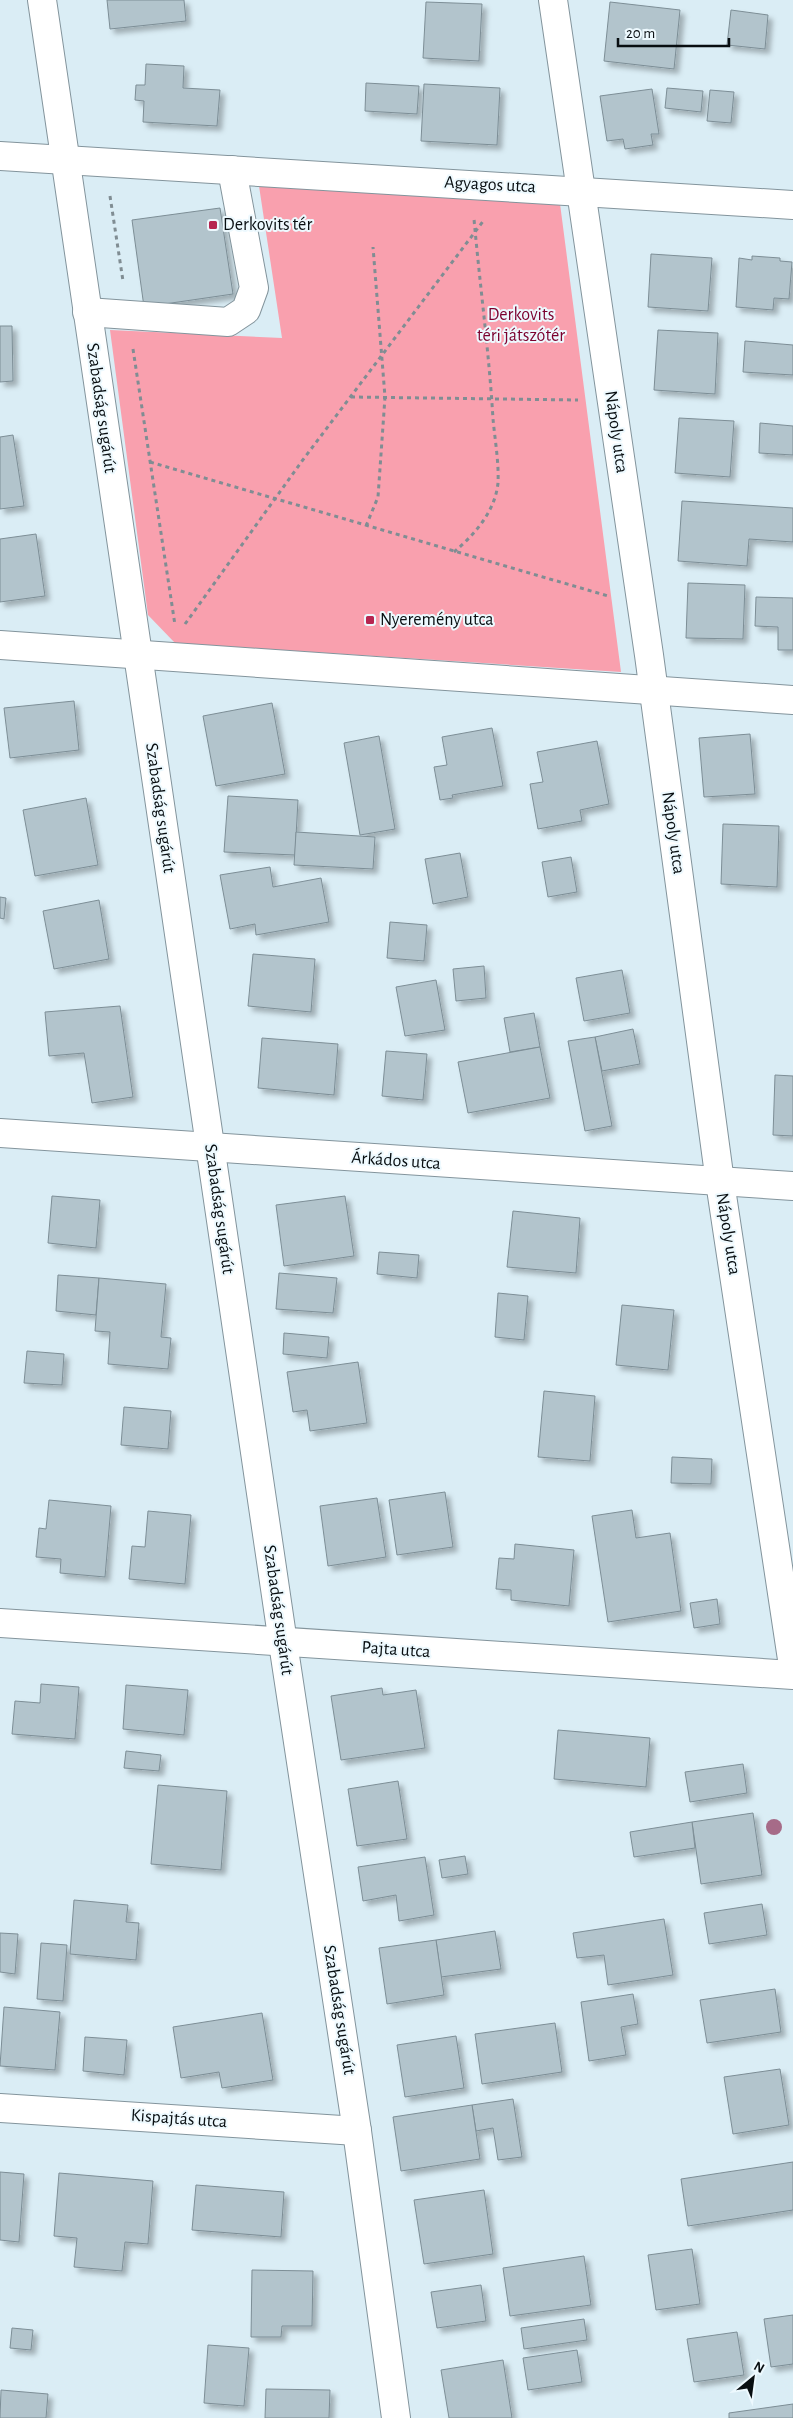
<svg xmlns="http://www.w3.org/2000/svg" width="793" height="2418" viewBox="0 0 793 2418" font-family="'Alegreya Sans',sans-serif">
<defs>
<filter id="shadow"><feDropShadow dx="4.5" dy="4.5" stdDeviation="2.5" flood-color="#0004"/></filter>
</defs>
<rect width="100%" height="100%" fill="#daedf5"/>
<!-- green -->
<polygon fill="#f9a0ae" points="259,186 559,196 621,672 175,643 148,615 110,330 282,338"/>
<!-- building -->
<g fill="#b2c4cc" stroke="#7d8e96" filter="url(#shadow)">
<polygon points="107,0 184,0 186,21 110,29"/>
<polygon points="426,2 482,4 479,61 423,58"/>
<polygon points="610,2 680,10 674,69 604,61"/>
<polygon points="731,10 768,15 765,49 727,45"/>
<polygon points="146,64 184,66 183,88 220,90 217,126 143,122 144,101 135,100 136,85 145,85"/>
<polygon points="366,83 419,86 417,114 365,111"/>
<polygon points="424,84 500,88 497,145 421,141"/>
<polygon points="667,88 703,91 701,112 665,108"/>
<polygon points="652,89 659,134 651,134 653,145 625,149 623,139 607,141 600,96"/>
<polygon points="710,90 734,92 731,123 707,121"/>
<polygon points="220,208 233,294 144,307 132,220"/>
<polygon points="651,254 712,258 708,311 648,307"/>
<polygon points="752,256 780,258 780,261 792,262 789,299 774,298 773,310 736,307 739,258 752,260"/>
<polygon points="0,326 12,326 13,381 0,382"/>
<polygon points="658,330 718,333 715,394 654,390"/>
<polygon points="745,341 793,345 793,375 743,372"/>
<polygon points="679,418 734,421 730,477 675,473"/>
<polygon points="760,423 793,426 793,455 759,453"/>
<polygon points="13,435 24,506 0,509 0,437"/>
<polygon points="682,501 793,508 793,542 749,539 747,566 678,561"/>
<polygon points="36,534 45,596 0,602 0,539"/>
<polygon points="688,583 745,585 743,639 686,638"/>
<polygon points="756,597 793,598 793,650 778,650 778,627 755,626"/>
<polygon points="74,701 79,750 10,758 4,708"/>
<polygon points="272,703 285,774 216,786 203,716"/>
<polygon points="492,728 503,786 452,795 453,798 440,800 434,767 447,765 442,737"/>
<polygon points="750,734 755,794 704,797 699,738"/>
<polygon points="379,736 395,829 360,835 344,743"/>
<polygon points="597,741 609,804 580,810 582,821 538,829 530,784 543,782 537,752"/>
<polygon points="228,796 298,800 295,855 224,852"/>
<polygon points="86,798 98,865 35,876 23,810"/>
<polygon points="723,824 779,826 777,887 721,884"/>
<polygon points="296,832 375,837 373,869 294,865"/>
<polygon points="460,853 468,897 433,904 425,859"/>
<polygon points="571,857 577,892 548,897 542,862"/>
<polygon points="270,867 273,887 321,878 329,922 256,935 255,924 230,929 220,875"/>
<polygon points="0,897 6,898 4,919 0,918"/>
<polygon points="99,900 109,959 54,969 43,911"/>
<polygon points="390,922 427,925 424,961 387,958"/>
<polygon points="253,954 315,959 311,1012 248,1006"/>
<polygon points="484,966 486,998 456,1001 453,969"/>
<polygon points="622,970 630,1013 584,1021 576,978"/>
<polygon points="436,980 445,1030 405,1036 396,987"/>
<polygon points="120,1006 133,1097 92,1103 84,1053 49,1056 45,1012"/>
<polygon points="534,1013 540,1047 510,1052 504,1018"/>
<polygon points="633,1029 640,1064 602,1071 595,1037"/>
<polygon points="595,1037 612,1126 585,1131 568,1041"/>
<polygon points="262,1038 338,1044 334,1095 258,1088"/>
<polygon points="540,1047 550,1098 468,1113 458,1062"/>
<polygon points="386,1051 427,1054 423,1100 382,1096"/>
<polygon points="775,1075 793,1076 793,1136 773,1135"/>
<polygon points="52,1196 100,1200 96,1248 48,1243"/>
<polygon points="345,1196 354,1256 284,1266 276,1205"/>
<polygon points="513,1211 580,1218 576,1273 507,1267"/>
<polygon points="379,1252 419,1255 417,1278 377,1274"/>
<polygon points="279,1273 337,1278 333,1313 276,1309"/>
<polygon points="58,1275 99,1278 96,1315 56,1311"/>
<polygon points="99,1278 166,1284 161,1337 171,1338 168,1369 108,1364 110,1332 95,1331"/>
<polygon points="498,1293 528,1296 524,1340 495,1337"/>
<polygon points="622,1305 674,1310 668,1370 616,1365"/>
<polygon points="284,1333 329,1337 327,1358 283,1354"/>
<polygon points="27,1351 64,1354 62,1385 24,1383"/>
<polygon points="358,1362 367,1423 310,1431 307,1410 293,1412 287,1372"/>
<polygon points="544,1391 595,1396 590,1461 538,1457"/>
<polygon points="124,1407 171,1411 168,1449 121,1445"/>
<polygon points="672,1457 712,1459 711,1484 671,1483"/>
<polygon points="445,1492 453,1547 397,1555 389,1500"/>
<polygon points="377,1498 386,1557 328,1566 320,1506"/>
<polygon points="49,1500 111,1506 105,1577 60,1573 61,1559 36,1557 39,1528 46,1529"/>
<polygon points="632,1510 636,1538 670,1533 681,1611 608,1622 592,1516"/>
<polygon points="148,1511 191,1515 185,1584 129,1579 132,1546 145,1547"/>
<polygon points="515,1544 574,1550 569,1606 511,1600 511,1590 496,1589 499,1558 514,1559"/>
<polygon points="717,1599 720,1624 694,1628 690,1603"/>
<polygon points="41,1684 79,1687 75,1739 12,1734 15,1701 40,1703"/>
<polygon points="126,1685 188,1690 184,1735 123,1729"/>
<polygon points="382,1688 383,1695 416,1690 425,1748 341,1760 331,1696"/>
<polygon points="558,1730 650,1738 646,1787 554,1779"/>
<polygon points="126,1751 161,1755 159,1771 124,1768"/>
<polygon points="743,1764 747,1793 690,1802 685,1772"/>
<polygon points="398,1781 407,1839 357,1846 348,1789"/>
<polygon points="158,1785 227,1791 221,1870 151,1864"/>
<polygon points="753,1813 762,1875 701,1884 692,1822"/>
<polygon points="692,1822 695,1848 634,1857 630,1832"/>
<polygon points="465,1856 468,1874 442,1878 439,1860"/>
<polygon points="425,1857 434,1915 399,1921 396,1895 363,1901 358,1867"/>
<polygon points="74,1900 128,1905 126,1922 139,1923 136,1960 70,1954"/>
<polygon points="762,1904 767,1935 709,1944 704,1913"/>
<polygon points="664,1919 673,1975 608,1985 604,1955 577,1958 573,1933"/>
<polygon points="495,1931 501,1969 441,1977 436,1940"/>
<polygon points="0,1933 18,1934 15,1974 0,1972"/>
<polygon points="436,1940 444,1995 387,2004 379,1948"/>
<polygon points="41,1943 67,1945 63,2001 37,1999"/>
<polygon points="775,1989 781,2032 707,2043 700,2000"/>
<polygon points="633,1994 638,2024 621,2027 626,2055 589,2061 581,2002"/>
<polygon points="4,2007 60,2012 55,2070 0,2066"/>
<polygon points="262,2013 273,2080 222,2088 219,2072 181,2078 173,2027"/>
<polygon points="555,2023 562,2072 482,2084 475,2034"/>
<polygon points="456,2036 464,2088 405,2097 397,2045"/>
<polygon points="85,2037 127,2040 124,2075 83,2071"/>
<polygon points="780,2069 789,2125 733,2134 724,2077"/>
<polygon points="513,2099 522,2157 498,2160 493,2128 476,2131 472,2105"/>
<polygon points="472,2105 480,2159 401,2171 393,2117"/>
<polygon points="793,2162 793,2210 688,2226 681,2179"/>
<polygon points="0,2172 24,2174 19,2242 0,2240"/>
<polygon points="59,2173 153,2181 148,2244 125,2242 122,2271 74,2267 77,2238 54,2236"/>
<polygon points="196,2185 284,2192 281,2237 192,2230"/>
<polygon points="484,2190 493,2254 424,2264 414,2200"/>
<polygon points="692,2249 700,2304 656,2310 648,2255"/>
<polygon points="584,2256 591,2305 510,2316 503,2268"/>
<polygon points="252,2270 313,2271 312,2326 282,2326 281,2337 251,2337"/>
<polygon points="481,2285 486,2321 437,2328 431,2292"/>
<polygon points="793,2315 793,2364 771,2367 764,2319"/>
<polygon points="584,2319 587,2340 524,2349 521,2328"/>
<polygon points="12,2328 33,2330 31,2350 10,2348"/>
<polygon points="737,2332 744,2375 694,2382 687,2339"/>
<polygon points="208,2345 249,2348 244,2406 204,2403"/>
<polygon points="577,2350 582,2382 528,2390 523,2358"/>
<polygon points="503,2360 512,2418 449,2418 441,2370"/>
<polygon points="266,2389 330,2390 329,2418 265,2418"/>
<polygon points="1,2390 48,2394 46,2418 0,2418"/>
<polygon points="793,2404 793,2418 729,2418 729,2413"/>
</g>
<g fill="none" stroke-linecap="round" stroke-linejoin="round">
<defs>
<g id="street">
<polyline points="42,0 283,1643 357,2131 396,2418"/>
<polyline points="553,0 649,655 720,1182 793,1666"/>
<polyline points="0,156 793,205"/>
<polyline points="87,312 228,322 246,310 254,288 232,170"/>
<polyline points="0,645 793,700"/>
<polyline points="0,1133 793,1186"/>
<polyline points="0,1623 793,1675"/>
<polyline points="0,2108 357,2131"/>
</g>
</defs>
<!-- street casing -->
<use href="#street" stroke="#83949c" stroke-width="30"/>
<!-- path -->
<g stroke="#808d93" stroke-width="3" stroke-dasharray="4 4" stroke-linecap="butt">
<polyline points="110,196 123,281"/>
<polyline points="133,349 175,625"/>
<polyline points="351,397 578,400"/>
<polyline points="150,462 608,596"/>
<polyline points="366,526 378,497 385,397 373,247"/>
<path d="M 454,552 C 474,535 495,512 498,483 C 499,463 495,440 493,419 C 489,352 480,286 474,219"/>
<polyline points="185,624 302,461 484,220"/>
</g>
<!-- street -->
<use href="#street" stroke="#fff" stroke-width="28"/>
</g>
<!-- trees -->
<circle fill="#a66b88" cx="774" cy="1827" r="8"/>
<!-- markers -->
<g fill="#b62550" stroke="#edf9fe" stroke-width="2">
<rect x="208" y="220" width="10" height="10" rx="2.5"/>
<rect x="365" y="615" width="10" height="10" rx="2.5"/>
</g>
<g text-anchor="middle" dominant-baseline="central" stroke-width="4" stroke-linejoin="round" paint-order="stroke">
<!-- street labels -->
<g font-size="18" fill="#080e11" stroke="#edf9fe">
<text transform="translate(490 185) rotate(3)">Agyagos utca</text>
<text transform="translate(101 408) rotate(82)">Szabadság sugárút</text>
<text transform="translate(616 432) rotate(82)">Nápoly utca</text>
<text transform="translate(160 808) rotate(82)">Szabadság sugárút</text>
<text transform="translate(673 833) rotate(82)">Nápoly utca</text>
<text transform="translate(396 1161) rotate(4)">Árkádos utca</text>
<text transform="translate(219 1209) rotate(82)">Szabadság sugárút</text>
<text transform="translate(728 1234) rotate(81)">Nápoly utca</text>
<text transform="translate(278 1610) rotate(82)">Szabadság sugárút</text>
<text transform="translate(396 1650) rotate(4)">Pajta utca</text>
<text transform="translate(339 2010) rotate(81)">Szabadság sugárút</text>
<text transform="translate(179 2119) rotate(4)">Kispajtás utca</text>
</g>
<!-- poi labels -->
<g font-size="18" fill="#080e11" stroke="#edf9fe" text-anchor="start">
<text x="223" y="225">Derkovits tér</text>
<text x="380" y="620">Nyeremény utca</text>
</g>
<!-- park labels -->
<g font-size="18" fill="#7b002e" stroke="#edf9fe">
<text x="521" y="315">Derkovits<tspan x="521" dy="21">téri játszótér</tspan></text>
</g>
</g>
<!-- north arrow -->
<g transform="translate(753 2378) rotate(29)" stroke="#edf9fe" stroke-width="4" paint-order="stroke">
<path d="M0-4L9 19L0 12L-9 19Z" fill="#080e11"/>
<text y="-8" font-size="14" font-weight="bold" text-anchor="middle" fill="#080e11">N</text>
</g>
<!-- scale -->
<path d="M618 38v8h111v-8" fill="none" stroke="#080e11" stroke-width="2.5"/>
<text x="626" y="38" font-size="15" fill="#080e11" stroke="#edf9fe" stroke-width="4" paint-order="stroke">20 m</text>
</svg>
